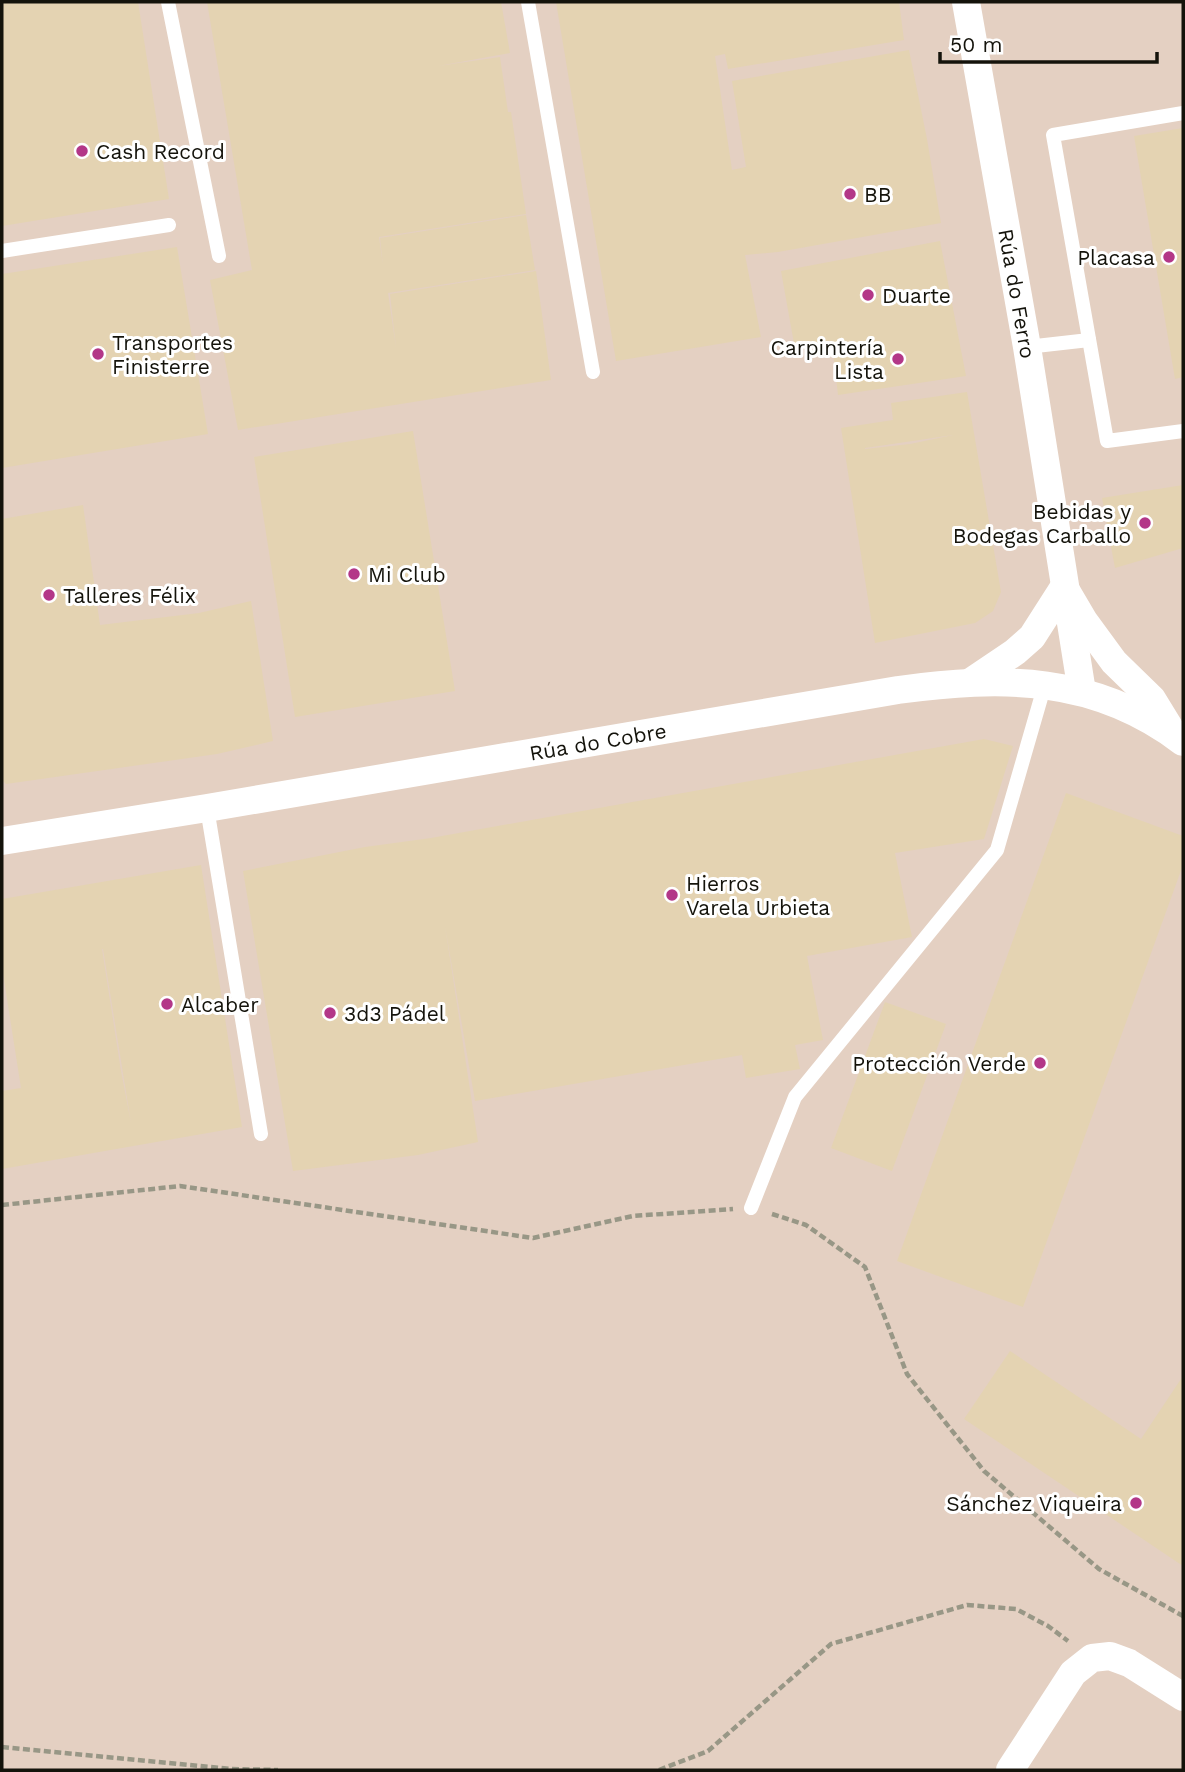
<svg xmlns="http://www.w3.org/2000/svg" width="1185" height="1772" viewBox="0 0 1185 1772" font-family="'Work Sans',sans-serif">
<rect width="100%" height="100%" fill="#f8f8e0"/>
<!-- green -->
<rect fill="#e4d0c2" x="2" y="2" width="1181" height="1768"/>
<!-- building -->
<g fill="#e4d3b2" fill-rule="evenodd">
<polygon points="2,2 138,2 169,199 2,226"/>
<polygon points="207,2 501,2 510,53 438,66 500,57 508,112 511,112 526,214 379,237 383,266 380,238 526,215 535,270 388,293 396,348 390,294 536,271 551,380 238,430 210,280 252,270"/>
<polygon points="556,2 899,2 904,40 728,69 725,54 715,56 732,170 746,167 732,81 909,50 927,139 941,223 778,252 745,255 761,337 616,361"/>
<polygon points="1183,128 1183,377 1175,379 1134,136"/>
<polygon points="940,241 966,376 838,395 832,341 795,349 781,271"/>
<polygon points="177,247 208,434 2,468 2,274"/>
<path d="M 967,392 L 1001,592 L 993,611 L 975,623 L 875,643 L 841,428 L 893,420 L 891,403 ZM 953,435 L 910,444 L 865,449 L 865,448 Z"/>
<polygon points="413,431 455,691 295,717 254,457"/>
<polygon points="1183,485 1183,548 1115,568 1102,498"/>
<polygon points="83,505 100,625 199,613 251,601 273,741 217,754 6,784 2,780 2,519"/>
<polygon points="984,739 1013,746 984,839 895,853 912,937 807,956 823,1040 795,1045 800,1069 746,1078 742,1055 475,1101 445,926 478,1142 418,1155 293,1171 243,871 365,847 431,838"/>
<polygon points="1066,793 1183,836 1183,865 1023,1307 897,1261"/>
<path d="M 201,865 L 242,1127 L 2,1169 L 2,1091 L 21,1088 L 2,967 L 2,899 ZM 102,949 L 103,949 L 131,1123 L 121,1071 Z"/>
<polygon points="885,1002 946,1024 892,1171 831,1148"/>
<polygon points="1010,1351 1141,1439 1183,1376 1183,1566 964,1419"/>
</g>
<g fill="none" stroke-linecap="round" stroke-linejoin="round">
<!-- path -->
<g stroke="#989786" stroke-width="4.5" stroke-dasharray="7 3.5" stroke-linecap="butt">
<polyline points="2,1205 180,1186 533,1238 633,1216 733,1209"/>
<polyline points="772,1214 806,1225 865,1267 907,1374 984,1471 1099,1569 1183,1616"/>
<polyline points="2,1747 232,1769 278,1770"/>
<polyline points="659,1770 708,1751 831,1644 967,1605 1016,1609 1048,1626 1068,1641"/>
</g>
<!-- service -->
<g stroke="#fff" stroke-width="14">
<polyline points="168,2 219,256"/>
<polyline points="528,2 593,372"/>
<polyline points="1183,113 1053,135 1107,441 1183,431"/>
<polyline points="2,251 169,225"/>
<polyline points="1027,347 1089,340"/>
<polyline points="207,808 261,1134"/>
<polyline points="751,1208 795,1097 997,850 1045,684"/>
</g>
<!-- minor -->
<g stroke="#fff" stroke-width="28">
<path id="s1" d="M 966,2 L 1027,347 L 1082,692"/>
<polyline points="972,681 1015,652 1032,637 1064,587 1084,621 1114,662 1152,699 1171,730"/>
<path id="s2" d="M 2,841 L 207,808 L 898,690 C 1002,676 1095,675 1183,742"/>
<polyline points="1010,1770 1073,1673 1092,1658 1110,1656 1129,1663 1183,1697"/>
</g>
</g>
<!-- markers -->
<g fill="#b33788" stroke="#fff" stroke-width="2.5">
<circle cx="82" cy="151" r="7"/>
<circle cx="850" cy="194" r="7"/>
<circle cx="1169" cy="257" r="7"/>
<circle cx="868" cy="295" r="7"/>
<circle cx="98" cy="354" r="7"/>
<circle cx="898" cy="359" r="7"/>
<circle cx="1145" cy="523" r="7"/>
<circle cx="354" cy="574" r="7"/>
<circle cx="49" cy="595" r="7"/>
<circle cx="672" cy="895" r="7"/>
<circle cx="167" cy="1004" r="7"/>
<circle cx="330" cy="1013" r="7"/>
<circle cx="1040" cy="1063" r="7"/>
<circle cx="1136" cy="1503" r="7"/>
</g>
<g text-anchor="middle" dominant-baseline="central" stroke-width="6" stroke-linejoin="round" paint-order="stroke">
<!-- poi labels -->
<g font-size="21" fill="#14130b" stroke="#fff" text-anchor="start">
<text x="96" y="151">Cash Record</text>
<text x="864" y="194">BB</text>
<text x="1155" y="257" text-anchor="end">Placasa</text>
<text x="882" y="295">Duarte</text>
<text x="112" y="342">Transportes<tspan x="112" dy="24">Finisterre</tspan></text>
<text x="884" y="347" text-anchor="end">Carpintería<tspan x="884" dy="24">Lista</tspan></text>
<text x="1131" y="511" text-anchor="end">Bebidas y<tspan x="1131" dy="24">Bodegas Carballo</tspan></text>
<text x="368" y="574">Mi Club</text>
<text x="63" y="595">Talleres Félix</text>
<text x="686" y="883">Hierros<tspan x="686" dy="24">Varela Urbieta</tspan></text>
<text x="181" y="1004">Alcaber</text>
<text x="344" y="1013">3d3 Pádel</text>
<text x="1026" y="1063" text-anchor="end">Protección Verde</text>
<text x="1122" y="1503" text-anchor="end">Sánchez Viqueira</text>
</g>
<!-- street labels -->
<g font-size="21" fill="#14130b" stroke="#fff">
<text stroke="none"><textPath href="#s1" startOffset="296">Rúa do Ferro</textPath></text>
<text stroke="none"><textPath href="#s2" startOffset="604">Rúa do Cobre</textPath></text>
</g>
</g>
<!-- border -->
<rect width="1185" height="1772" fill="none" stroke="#14130b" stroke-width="7"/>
<!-- scale -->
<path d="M940 52v10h217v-10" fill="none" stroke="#14130b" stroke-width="3.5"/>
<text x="950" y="52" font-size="21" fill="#14130b" stroke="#ffffff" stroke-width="5" paint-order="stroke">50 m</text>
</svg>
